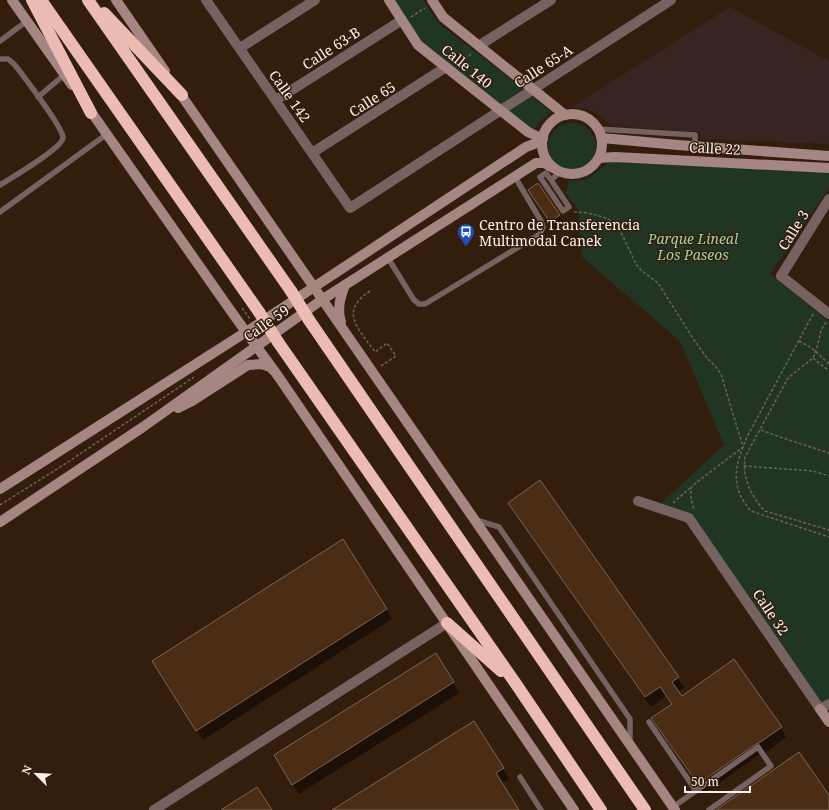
<svg xmlns="http://www.w3.org/2000/svg" width="829" height="810" viewBox="0 0 829 810" font-family="'Noto Serif',serif">
<rect width="100%" height="100%" fill="#331d0d"/>
<!-- education -->
<polygon fill="#382522" points="730,7 829,61 829,144 701,139 701,132 611,126 604,119 594,112 582,108 572,107"/>
<!-- green -->
<g fill="#203623">
<polygon points="393,0 423,0 439,24 524,89 501,106 420,42"/>
<polygon points="531,95 551,112 539,122 533,131 507,110"/>
<circle cx="572" cy="147" r="24"/>
<path d="M 611,161 L 829,172 L 829,188 L 770,274 L 829,322 L 829,703 L 820,709 L 744,598 L 689,513 L 661,503 L 724,445 L 680,341 L 582,257 L 578,217 C 581,208 570,200 565,193 L 569,185 L 568,181 L 586,180 Z"/>
</g>
<!-- shadow -->
<g fill="#0007">
<polygon points="538,184 563,223 555,229 534,197"/>
<polygon points="509,504 678,678 684,688 677,692 682,698 781,728 786,737 765,753 761,753 704,794 658,728 672,704 666,696 651,707"/>
<polygon points="386,609 392,619 203,740 159,671"/>
<polygon points="436,654 459,693 299,794 281,766"/>
<polygon points="474,722 509,779 501,784 518,810 334,810"/>
</g>
<!-- building -->
<g fill="#4b2d16" stroke="#7f6453">
<polygon points="538,183 560,215 550,222 528,190"/>
<polygon points="540,480 679,677 672,682 682,696 734,659 782,727 759,743 756,744 698,784 651,718 672,704 660,687 645,697 508,503"/>
<polygon points="343,539 387,609 196,731 152,661"/>
<polygon points="436,653 454,682 292,785 274,755"/>
<polygon points="474,721 504,768 496,773 519,810 332,810"/>
<polygon points="799,752 829,795 829,810 716,810"/>
<polygon points="257,787 272,810 221,810"/>
</g>
<g fill="none" stroke-linecap="round" stroke-linejoin="round">
<!-- path -->
<g stroke="#746154" stroke-width="1.5" stroke-dasharray="3 2" stroke-linecap="butt">
<polyline points="411,17 425,8"/>
<polyline points="456,64 473,53"/>
<path d="M 574,212 C 589,212 604,216 617,224 L 636,264 L 641,270 L 658,283 L 694,340 L 707,358 L 716,367 L 721,374 L 743,447 L 692,486 C 689,494 692,502 694,510"/>
<path d="M 370,291 C 338,312 359,329 375,352 L 387,343 L 396,356 L 381,366"/>
<polyline points="242,308 250,319"/>
<path d="M 813,314 L 747,437 C 735,465 729,486 751,511 L 829,537"/>
<path d="M 826,322 L 821,330 L 818,344 L 813,358 L 788,378 L 745,457 C 742,477 751,497 765,511 L 829,530"/>
<polyline points="799,341 813,349 829,364"/>
<polyline points="813,358 829,371"/>
<polyline points="761,430 783,438 829,453"/>
<polyline points="744,466 813,471 829,476"/>
<polyline points="673,503 691,487"/>
<polyline points="0,505 68,462 194,377"/>
</g>
<!-- lane -->
<g stroke="#766260" stroke-width="5.5">
<polyline points="0,41 27,21"/>
<path d="M 0,59 L 8,59 L 14,64 C 22,74 64,129 63,138 C 61,149 11,178 0,185"/>
<polyline points="38,97 64,75"/>
<polyline points="598,129 695,135 695,147"/>
<polyline points="551,180 569,207 563,211 540,177 546,173 551,180 560,172"/>
<polyline points="0,212 107,134"/>
<polyline points="388,258 414,300 419,304 425,304 540,234 543,227 541,221 515,177"/>
<polyline points="476,520 499,527 630,719 630,742"/>
<polyline points="649,722 696,791"/>
<polyline points="520,777 541,810"/>
<polyline points="673,807 758,747 771,766 709,810"/>
</g>
<!-- street -->
<g stroke="#766260" stroke-width="10">
<polyline points="206,0 350,208 671,0"/>
<polyline points="480,47 483,43 551,0"/>
<polyline points="240,48 315,0"/>
<polyline points="276,100 402,20"/>
<polyline points="312,153 446,67"/>
<polyline points="829,199 781,276 829,314"/>
<polyline points="638,501 689,518 820,709 829,704"/>
<polyline points="154,810 447,623"/>
</g>
<!-- secondary -->
<g stroke="#a58682" stroke-width="10">
<polyline points="12,0 72,85"/>
<polyline points="116,0 165,71"/>
<polyline points="389,0 418,45 528,132 543,139"/>
<polyline points="432,0 443,17 565,115"/>
<polyline points="177,89 675,810"/>
<polyline points="87,106 233,314 278,376 574,810"/>
<circle cx="572" cy="144" r="30"/>
<polyline points="602,138 678,145 829,156"/>
<polyline points="599,158 615,157 829,168"/>
<path d="M 341,322 C 337,309 340,298 345,285"/>
<polyline points="178,408 192,401 248,365 262,364 270,367 273,370"/>
<polyline points="0,489 246,332 526,147 542,141"/>
<polyline points="0,522 143,427 323,299 345,285 536,163 544,163 553,168"/>
<polyline points="820,709 829,722"/>
</g>
<!-- highway -->
<g stroke="#ebbbb4" stroke-width="12">
<polyline points="32,0 91,113"/>
<polyline points="41,0 259,312"/>
<polyline points="88,0 291,291"/>
<polyline points="104,13 182,95"/>
<polyline points="309,320 645,810"/>
<polyline points="278,342 516,684 601,810"/>
<polyline points="447,623 501,671"/>
</g>
<!-- highway-bridge -->
<g stroke="#ebbbb4" stroke-width="12">
<polyline points="291,291 309,320"/>
<polyline points="259,312 278,342"/>
</g>
</g>
<!-- icons -->
<defs>
<symbol id="bus-pin" viewBox="-11 -11 22 30"><path d="M0 17L-7.5 6A9.5 9.5 0 1 1 7.5 6Z" fill="#1a4fb4" stroke="#331d0d"/><path d="M-5-6H5V4H4V6H2V4H-2V6H-4V4H-5ZM-3.5-4V0h7V-4ZM-3.5 1.2v1.5H-2V1.2ZM2 1.2v1.5H3.5V1.2Z" fill="#fff"/></symbol>
</defs>
<g fill-rule="evenodd">
<use href="#bus-pin" x="456" y="222" width="20" height="27"/>
</g>
<g text-anchor="middle" dominant-baseline="central" stroke-width="3" stroke-linejoin="round" paint-order="stroke">
<!-- street labels -->
<g font-size="14" fill="#fdf1e9" stroke="#331d0d">
<text transform="translate(331 48) rotate(-33)">Calle 63-B</text>
<text transform="translate(467 66) rotate(39)">Calle 140</text>
<text transform="translate(543 66) rotate(-33)">Calle 65-A</text>
<text transform="translate(290 96) rotate(55)">Calle 142</text>
<text transform="translate(372 99) rotate(-33)">Calle 65</text>
<text transform="translate(715 148) rotate(3)">Calle 22</text>
<text transform="translate(793 230) rotate(-58)">Calle 3</text>
<text transform="translate(266 323) rotate(-35)">Calle 59</text>
<text transform="translate(771 612) rotate(56)">Calle 32</text>
</g>
<!-- poi labels -->
<g font-size="14" fill="#fdf1e9" stroke="#331d0d" text-anchor="start">
<text x="479" y="224">Centro de Transferencia<tspan x="479" dy="16">Multimodal Canek</tspan></text>
</g>
<!-- park labels -->
<g font-size="14" font-style="italic" fill="#9fd4a4" stroke="#331d0d">
<text x="693" y="238">Parque Lineal<tspan x="693" dy="16">Los Paseos</tspan></text>
</g>
</g>
<!-- north arrow -->
<g transform="translate(36 774) rotate(294)" stroke="#331d0d" stroke-width="3" paint-order="stroke">
<path d="M0-3L7 15L0 10L-7 15Z" fill="#fdf1e9"/>
<text y="-6" font-size="11" font-weight="bold" text-anchor="middle" fill="#fdf1e9">N</text>
</g>
<!-- scale -->
<path d="M685 786v6h65v-6" fill="none" stroke="#fdf1e9" stroke-width="2"/>
<text x="691" y="786" font-size="12" fill="#fdf1e9" stroke="#331d0d" stroke-width="3" paint-order="stroke">50 m</text>
</svg>
